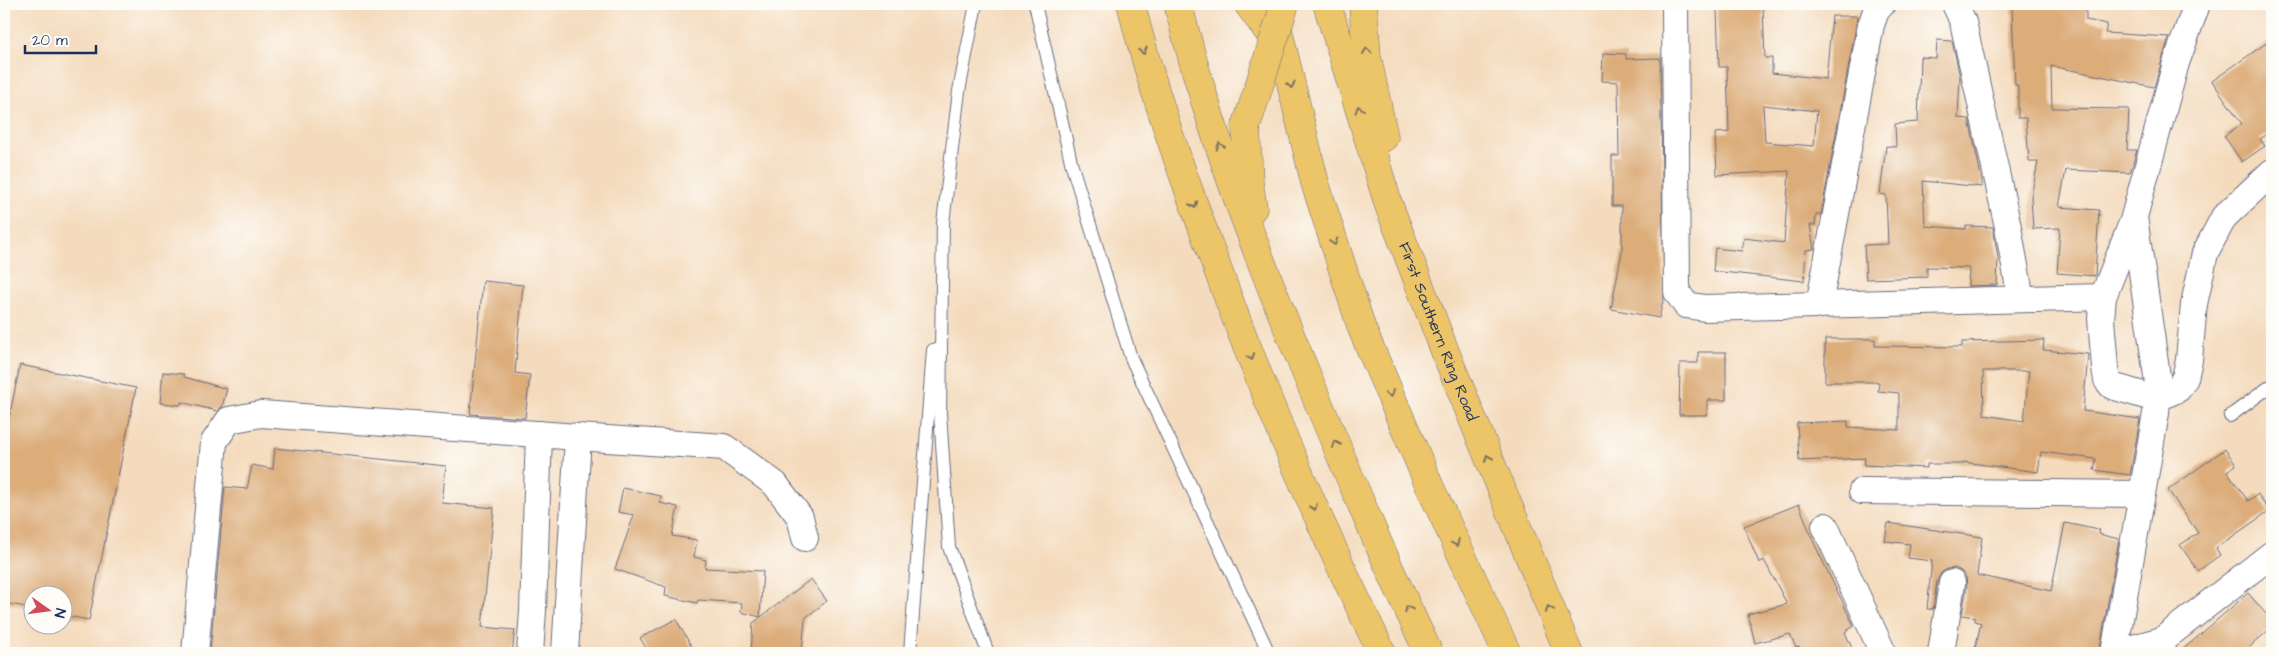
<svg xmlns="http://www.w3.org/2000/svg" width="2276" height="657" viewBox="0 0 2276 657" font-family="'Architects Daughter',sans-serif">
<rect width="100%" height="100%" fill="#fdfcf7"/>
<filter id="ink" filterUnits="userSpaceOnUse"><feTurbulence type="fractalNoise" baseFrequency=".02" numOctaves="2"/><feDisplacementMap in="SourceGraphic" scale="10" xChannelSelector="R" yChannelSelector="G"/><feConvolveMatrix kernelMatrix="1 2 1 2 8 2 1 2 1" color-interpolation-filters="sRGB"/></filter>
<filter id="wash" filterUnits="userSpaceOnUse"><feTurbulence type="fractalNoise" baseFrequency=".0096" numOctaves="4" result="noise"/><feDisplacementMap in="SourceGraphic" scale="20" xChannelSelector="R" yChannelSelector="G"/><feGaussianBlur stdDeviation="1.12" result="paint"/><feColorMatrix in="noise" values="0 0 0 0 0 0 0 0 0 0 0 0 0 0 0 0 0 1.4 0 .05"/><feComposite in="paint" operator="in"/></filter>
<g filter="url(#wash)">
<rect width="100%" height="100%" fill="#f4dbbe"/>
<g id="blocks">
<!-- building -->
<g fill="#dcac79" fill-rule="evenodd">
<path d="M 1718,4 L 1750,4 L 1750,9 L 1763,8 L 1765,58 L 1772,58 L 1772,73 L 1826,79 L 1832,16 L 1858,16 L 1821,214 L 1816,214 L 1815,225 L 1810,225 L 1814,249 L 1806,250 L 1804,281 L 1713,271 L 1715,248 L 1742,251 L 1744,238 L 1784,243 L 1789,171 L 1717,175 L 1715,133 L 1729,132 L 1727,67 L 1719,67 L 1717,10 ZM 1763,105 L 1817,111 L 1814,146 L 1765,142 Z"/>
<polygon points="2086,4 2086,20 2107,24 2105,33 2169,37 2154,87 2051,66 2052,108 2129,109 2127,150 2137,150 2130,173 2066,170 2059,207 2099,210 2095,276 2057,273 2060,228 2033,229 2031,197 2038,162 2029,162 2026,118 2018,118 2018,85 2015,85 2012,7"/>
<polygon points="2272,39 2272,131 2260,139 2265,146 2242,162 2224,136 2242,124 2212,81"/>
<polygon points="1937,40 1952,41 1960,77 1958,118 1969,119 1982,181 1982,187 1923,181 1925,226 1966,229 1966,226 1993,227 1998,258 1997,285 1968,286 1969,268 1927,267 1927,277 1866,279 1864,245 1888,244 1886,195 1880,194 1886,146 1896,147 1895,124 1918,122 1920,57 1936,58"/>
<polygon points="1603,53 1626,54 1626,59 1660,58 1664,297 1659,318 1611,309 1622,251 1622,206 1612,206 1612,156 1619,156 1618,82 1602,81"/>
<polygon points="483,281 523,285 515,373 530,375 525,418 470,414"/>
<path d="M 1825,339 L 1875,339 L 1875,346 L 1962,347 L 1962,342 L 2044,340 L 2043,350 L 2088,354 L 2083,411 L 2140,419 L 2130,475 L 2094,470 L 2096,459 L 2041,452 L 2038,472 L 1963,462 L 1963,464 L 1927,464 L 1927,468 L 1864,465 L 1865,458 L 1799,461 L 1797,423 L 1848,421 L 1848,427 L 1899,430 L 1899,393 L 1878,391 L 1879,382 L 1825,382 ZM 1983,371 L 2029,371 L 2024,421 L 1984,415 Z"/>
<polygon points="1698,352 1726,352 1726,400 1707,400 1707,415 1679,415 1680,363 1698,363"/>
<polygon points="20,365 136,388 89,620 62,615 62,594 32,594 32,608 4,603 4,443"/>
<polygon points="163,372 184,374 184,377 227,389 222,407 217,411 181,402 181,405 160,403"/>
<polygon points="275,448 446,466 442,503 494,508 482,627 515,630 512,653 210,653 225,487 247,489 252,465 273,469"/>
<polygon points="2225,449 2236,465 2227,471 2248,501 2258,494 2269,511 2216,548 2220,555 2198,571 2180,545 2198,533 2168,490"/>
<polygon points="623,488 661,496 660,503 678,507 672,536 697,540 694,557 706,560 705,568 763,571 760,617 741,612 742,603 698,600 697,603 665,596 666,587 615,569 634,515 618,512"/>
<polygon points="1799,504 1814,543 1854,626 1845,632 1854,653 1801,653 1799,647 1796,648 1790,634 1755,643 1748,614 1787,604 1764,560 1759,563 1744,526"/>
<polygon points="1888,523 1982,537 1977,575 2051,591 2065,523 2099,530 2098,534 2119,539 2099,653 1974,653 1981,623 1975,621 1975,617 1962,615 1967,585 1966,577 1961,571 1955,568 1947,569 1941,573 1937,581 1933,609 1927,609 1932,561 1908,558 1910,544 1885,541"/>
<polygon points="811,579 827,601 805,618 802,653 751,653 753,623"/>
<polygon points="2248,593 2272,621 2272,627 2243,653 2179,653"/>
<polygon points="676,619 695,653 649,653 640,638"/>
</g>
</g>
</g>
<g filter="url(#ink)">
<use href="#blocks" fill-opacity="0" stroke="#676b80" stroke-width="1"/>
<g fill="none" stroke-linecap="round" stroke-linejoin="round">
<defs>
<g id="service">
<polyline points="976,4 959,91 943,223 940,413 949,547 988,653"/>
<polyline points="1035,4 1072,166 1131,358 1269,653"/>
<polyline points="2230,416 2272,385"/>
<polyline points="910,653 933,350"/>
</g>
<g id="minor">
<polyline points="1675,4 1677,292 1686,305 1705,308 2103,297"/>
<polyline points="1955,4 1963,22 2008,227 2021,299"/>
<polyline points="2134,218 2103,297 2101,319 2105,368 2107,380 2112,386 2156,399 2178,389 2185,378 2189,360 2194,304 2205,253 2224,217 2272,172"/>
<polyline points="1819,305 1871,25 1876,11 1882,4"/>
<polyline points="578,437 724,447 775,484 800,517 805,538"/>
<polyline points="1862,491 2142,494"/>
<polyline points="1825,526 1883,653"/>
<polyline points="195,653 214,442 229,420 261,414 578,437 565,653"/>
<polyline points="530,653 533,611 539,434"/>
<polyline points="1941,653 1952,583"/>
<polyline points="2114,653 2142,494 2156,413 2158,383 2134,217 2176,63 2197,4"/>
<polyline points="2114,653 2162,640 2272,554"/>
</g>
<g id="motorway">
<path d="M 1131,4 C 1150,82 1177,159 1205,235 C 1256,377 1315,517 1382,653"/>
<path d="M 1178,4 C 1211,139 1262,268 1316,397 C 1352,483 1388,569 1429,653"/>
<polyline points="1248,4 1278,45"/>
<path id="s1" d="M 1327,4 L 1388,203 L 1446,354 L 1569,653"/>
<polyline points="1363,4 1367,57 1384,137"/>
<polyline points="1275,17 1315,183 1362,329 1430,487 1507,653"/>
<polyline points="1246,127 1249,183 1253,208"/>
</g>
</defs>
<!-- service casing -->
<use href="#service" stroke="#676b80" stroke-width="14"/>
<!-- minor casing -->
<use href="#minor" stroke="#676b80" stroke-width="28"/>
<!-- motorway casing -->
<use href="#motorway" stroke="#676b80" stroke-width="29"/>
<!-- service -->
<use href="#service" stroke="#fff" stroke-width="12"/>
<!-- minor -->
<use href="#minor" stroke="#fff" stroke-width="26"/>
<!-- motorway -->
<use href="#motorway" stroke="#edc569" stroke-width="28"/>
<defs>
<polyline id="motorway-bridge" points="1246,127 1285,4"/>
</defs>
<!-- motorway-bridge casing -->
<use href="#motorway-bridge" stroke="#676b80" stroke-width="29" stroke-linecap="butt"/>
<!-- motorway-bridge -->
<use href="#motorway-bridge" stroke="#edc569" stroke-width="28"/>
</g>
<!-- one-way arrows -->
<defs><path id="oneway-chevron" d="M-2-3.5L2.5 0L-2 3.5" fill="none" stroke-width="1.6" stroke-linecap="round" stroke-linejoin="round" transform="scale(1.25)"/></defs>
<g stroke="#797263">
<use href="#oneway-chevron" transform="translate(1143 51) rotate(75)"/>
<use href="#oneway-chevron" transform="translate(1367 51) rotate(-96)"/>
<use href="#oneway-chevron" transform="translate(1291 85) rotate(76)"/>
<use href="#oneway-chevron" transform="translate(1359 109) rotate(-107)"/>
<use href="#oneway-chevron" transform="translate(1220 146) rotate(-108)"/>
<use href="#oneway-chevron" transform="translate(1194 205) rotate(70)"/>
<use href="#oneway-chevron" transform="translate(1334 242) rotate(72)"/>
<use href="#oneway-chevron" transform="translate(1251 357) rotate(68)"/>
<use href="#oneway-chevron" transform="translate(1390 394) rotate(67)"/>
<use href="#oneway-chevron" transform="translate(1336 444) rotate(-113)"/>
<use href="#oneway-chevron" transform="translate(1488 458) rotate(-112)"/>
<use href="#oneway-chevron" transform="translate(1314 507) rotate(66)"/>
<use href="#oneway-chevron" transform="translate(1456 543) rotate(65)"/>
<use href="#oneway-chevron" transform="translate(1408 609) rotate(-115)"/>
<use href="#oneway-chevron" transform="translate(1549 609) rotate(-112)"/>
</g>
</g>
<g text-anchor="middle" dominant-baseline="central" stroke-width="4" stroke-linejoin="round" paint-order="stroke">
<!-- street labels -->
<g font-size="16" fill="#1b2f5e" stroke="#fdfcf7">
<text stroke="none"><textPath href="#s1" startOffset="346">First Southern Ring Road</textPath></text>
</g>
</g>
<!-- margin -->
<rect width="2276" height="657" fill="none" stroke="#fdfcf7" stroke-width="20"/>
<!-- north arrow -->
<g transform="translate(48 610) rotate(104)"><circle r="24" fill="#fdfcf7" stroke="#a3aaba"/>
<path d="M0-4L9 19L0 12L-9 19Z" fill="#d1495b"/>
<text y="-8" font-size="14" font-weight="bold" text-anchor="middle" fill="#1b2f5e">N</text>
</g>
<!-- scale -->
<path d="M25 45v8h71v-8" fill="none" stroke="#1b2f5e" stroke-width="2.5"/>
<text x="32" y="45" font-size="15" fill="#1b2f5e" stroke="#fdfcf7" stroke-width="4" paint-order="stroke">20 m</text>
</svg>
